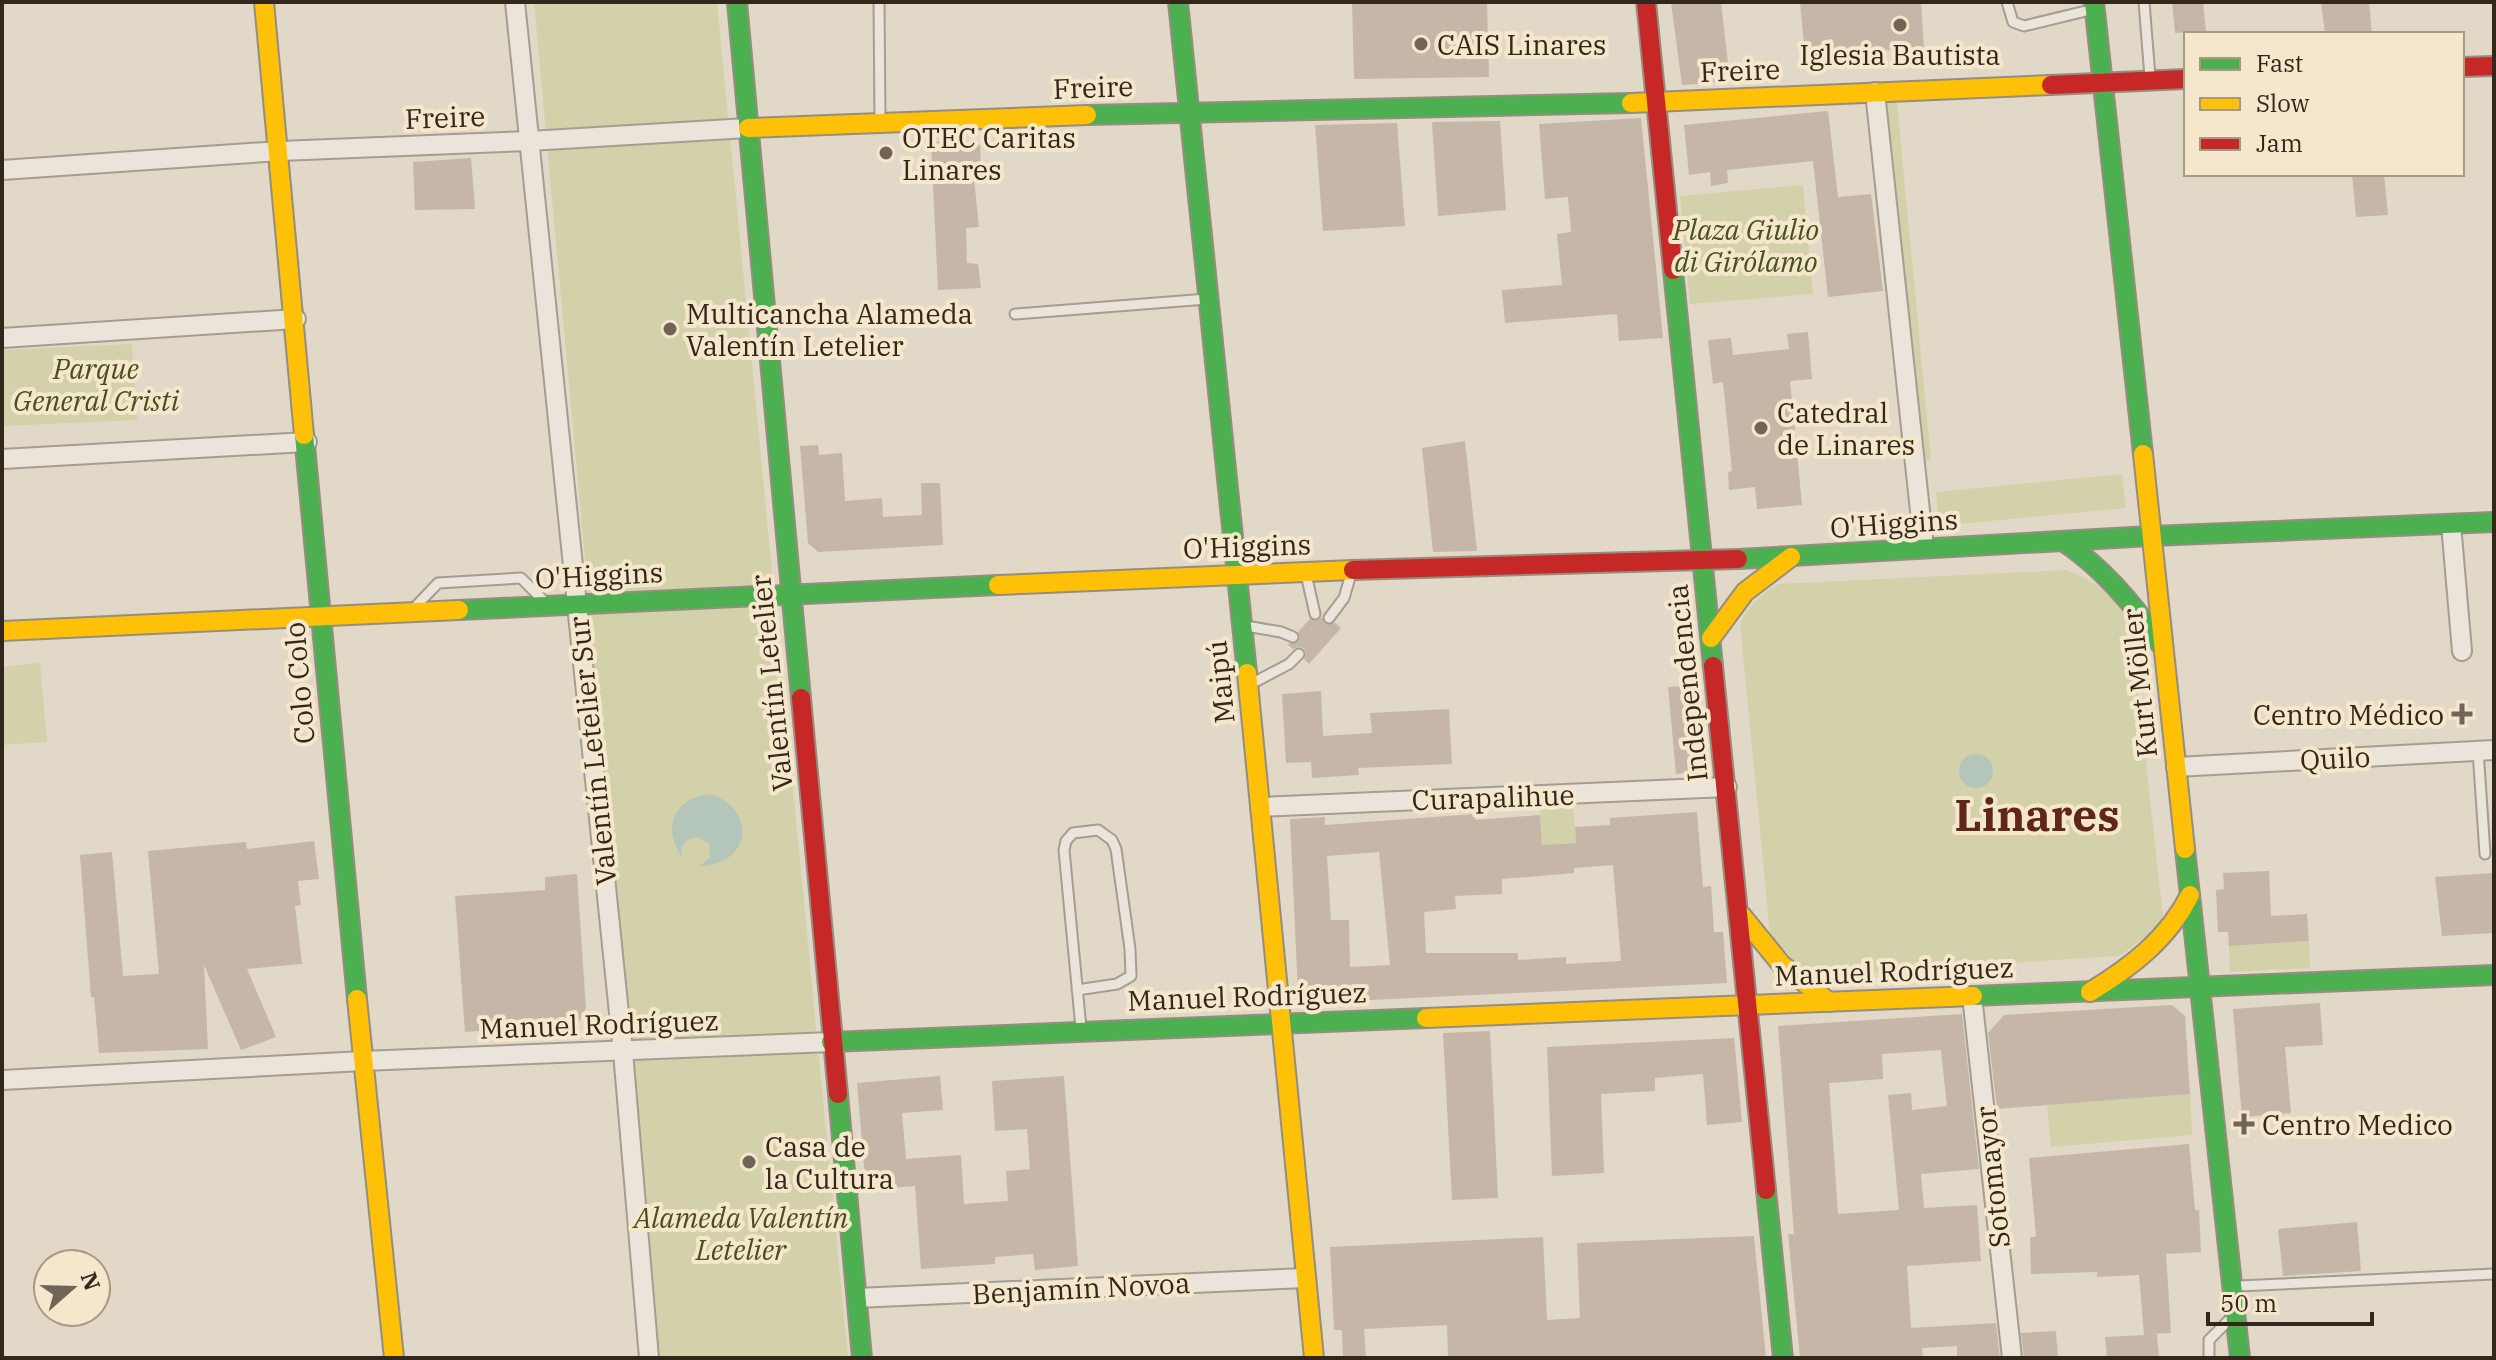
<svg xmlns="http://www.w3.org/2000/svg" width="2496" height="1360" viewBox="0 0 2496 1360" font-family="'IBM Plex Serif',serif">
<rect width="100%" height="100%" fill="#e2d8c7"/>
<!-- green -->
<g fill="#d3d1a9">
<polygon points="534,2 717,2 848,1358 658,1358"/>
<polygon points="1897,98 1898,114 1931,460 1919,459 1881,99"/>
<polygon points="1803,185 1813,294 1690,304 1680,196"/>
<polygon points="132,344 137,420 2,426 2,350"/>
<polygon points="2122,474 2126,508 1939,526 1936,492"/>
<path d="M 2066,570 C 2096,580 2117,598 2131,627 L 2163,916 L 2158,927 L 2120,956 L 1816,975 L 1801,968 L 1770,934 L 1740,623 C 1749,605 1761,594 1779,584 Z"/>
<polygon points="40,663 47,742 2,745 2,667"/>
<polygon points="1573,807 1576,843 1542,845 1540,809"/>
<polygon points="2309,941 2310,968 2230,972 2229,946"/>
<polygon points="2190,1094 2192,1135 2051,1147 2047,1105"/>
</g>
<!-- water -->
<g fill="#b4c6ba">
<circle cx="1976" cy="771" r="17"/>
<path d="M 709,794 C 738,801 757,835 729,857 C 720,864 709,865 698,867 L 710,858 L 709,844 L 697,837 C 686,838 680,845 682,857 C 662,827 673,799 709,794 Z"/>
</g>
<!-- building -->
<g fill="#c5b6a8" fill-rule="evenodd">
<polygon points="1352,2 1487,2 1489,77 1354,79"/>
<polygon points="1671,2 1721,2 1730,82 1682,85"/>
<polygon points="1800,2 1921,2 1924,48 1873,51 1874,62 1806,67"/>
<polygon points="2172,2 2203,2 2206,31 2175,33"/>
<polygon points="2321,2 2369,2 2372,34 2325,34"/>
<polygon points="1828,111 1838,197 1871,194 1883,291 1828,297 1813,161 1727,170 1728,183 1711,186 1710,172 1689,175 1684,125"/>
<polygon points="1641,118 1663,338 1619,341 1617,314 1505,323 1502,290 1562,285 1557,234 1571,232 1568,197 1545,199 1539,124"/>
<polygon points="1500,121 1506,210 1438,216 1432,122"/>
<polygon points="1397,123 1405,226 1323,231 1315,125"/>
<polygon points="963,141 963,146 980,145 981,167 973,168 979,227 966,228 967,263 978,264 981,288 938,290 931,142"/>
<polygon points="471,158 475,209 415,210 413,162"/>
<polygon points="2352,174 2384,174 2388,215 2356,217"/>
<polygon points="1808,332 1812,379 1790,381 1802,505 1757,509 1755,487 1729,490 1728,472 1732,471 1723,382 1713,384 1708,340 1731,338 1733,355 1789,349 1787,334"/>
<polygon points="1465,441 1477,551 1433,552 1422,448"/>
<polygon points="818,445 819,455 842,453 845,501 882,498 883,517 922,515 921,483 940,483 943,545 818,552 808,543 800,446"/>
<polygon points="1322,617 1325,624 1335,623 1341,628 1309,664 1304,659 1306,653 1304,648 1298,647 1293,649 1287,644 1298,642 1300,637 1298,632 1310,619 1316,621"/>
<polygon points="1697,685 1705,771 1676,774 1668,687"/>
<polygon points="1321,691 1323,736 1372,733 1370,713 1449,709 1452,764 1358,768 1359,775 1312,778 1311,762 1286,763 1282,694"/>
<path d="M 1697,812 L 1703,887 L 1711,886 L 1714,932 L 1723,932 L 1727,983 L 1308,1003 L 1298,993 L 1290,819 L 1325,817 L 1325,825 L 1475,814 L 1475,820 L 1540,815 L 1542,845 L 1576,843 L 1575,827 L 1610,825 L 1610,818 ZM 1379,852 L 1390,965 L 1350,967 L 1349,920 L 1331,920 L 1327,856 ZM 1613,865 L 1621,961 L 1566,964 L 1566,957 L 1518,960 L 1518,953 L 1426,953 L 1424,912 L 1456,909 L 1455,896 L 1502,894 L 1502,879 L 1574,873 L 1574,868 Z"/>
<polygon points="314,841 319,879 298,881 301,905 295,906 302,964 247,969 276,1037 241,1050 204,965 208,1049 99,1053 94,997 91,997 80,855 112,852 123,976 159,974 148,851 246,842 247,849"/>
<polygon points="2269,871 2271,916 2307,914 2309,941 2229,946 2228,932 2218,932 2216,890 2224,889 2223,873"/>
<polygon points="2493,873 2494,933 2442,936 2435,877"/>
<polygon points="577,874 586,1008 579,1022 465,1032 455,896 545,890 545,877"/>
<polygon points="2320,1003 2323,1045 2285,1047 2291,1113 2242,1117 2233,1009"/>
<polygon points="2172,1005 2185,1016 2190,1094 1997,1109 1988,1033 2004,1015"/>
<path d="M 1962,1014 L 1979,1169 L 1921,1174 L 1924,1208 L 1977,1205 L 1981,1261 L 1907,1266 L 1911,1328 L 1996,1323 L 2000,1358 L 1957,1358 L 1957,1346 L 1922,1348 L 1923,1358 L 1800,1358 L 1788,1234 L 1794,1234 L 1778,1026 ZM 1941,1050 L 1947,1106 L 1912,1110 L 1911,1093 L 1888,1095 L 1899,1210 L 1838,1214 L 1829,1083 L 1883,1079 L 1882,1054 Z"/>
<polygon points="1490,1031 1498,1198 1452,1200 1443,1033"/>
<polygon points="1734,1038 1742,1122 1707,1125 1703,1074 1655,1078 1655,1091 1601,1094 1604,1173 1552,1176 1547,1047"/>
<polygon points="940,1076 943,1110 902,1113 906,1159 961,1155 964,1204 1008,1201 1006,1171 1030,1169 1027,1129 995,1131 992,1081 1064,1076 1078,1266 1035,1270 1033,1254 995,1257 995,1264 921,1269 915,1186 866,1190 857,1083"/>
<polygon points="2189,1144 2195,1210 2199,1210 2201,1252 2166,1254 2171,1333 2149,1334 2157,1334 2159,1358 2107,1358 2105,1337 2144,1335 2139,1275 2097,1277 2097,1272 2031,1274 2030,1237 2036,1237 2029,1158"/>
<polygon points="2357,1222 2361,1271 2283,1276 2278,1229"/>
<polygon points="1754,1236 1766,1358 1448,1358 1447,1325 1364,1329 1366,1358 1343,1358 1342,1330 1334,1330 1330,1247 1543,1237 1547,1320 1580,1318 1577,1243"/>
<polygon points="2056,1331 2058,1358 2024,1358 2021,1333"/>
</g>
<g fill="none" stroke-linecap="round" stroke-linejoin="round">
<defs>
<g id="lane">
<polyline points="879,2 880,119"/>
<polyline points="2007,2 2013,22 2024,26 2090,10"/>
<polyline points="2144,2 2150,77"/>
<polyline points="1015,314 1207,299"/>
<polyline points="1306,574 1315,614"/>
<polyline points="417,605 438,583 521,578 543,600"/>
<polyline points="1329,618 1344,598 1351,574"/>
<polyline points="1246,626 1281,632 1293,637"/>
<polyline points="1251,684 1289,664 1299,654"/>
<polyline points="2478,750 2485,854"/>
<polyline points="1077,990 1117,984 1131,976 1130,949 1116,849 1112,840 1098,830 1073,833 1066,841 1064,850 1081,1028"/>
<polyline points="2238,1286 2494,1274"/>
<polyline points="2209,1355 2209,1340 2230,1319"/>
</g>
<g id="street">
<polyline points="515,2 623,1052 649,1358"/>
<polyline points="1875,92 1924,548"/>
<polyline points="2,170 280,151 529,141 748,128"/>
<polyline points="2,338 296,319"/>
<polyline points="2,459 307,442"/>
<polyline points="2451,524 2462,651"/>
<polyline points="2176,767 2494,750"/>
<polyline points="1260,807 1727,787"/>
<polyline points="1972,996 2012,1358"/>
<polyline points="2,1080 363,1061 831,1042"/>
<polyline points="857,1298 1306,1278"/>
</g>
<g id="fast">
<polyline points="737,2 801,698"/>
<polyline points="1178,2 1247,673"/>
<polyline points="2094,2 2143,454"/>
<polyline points="1087,115 1631,103"/>
<polyline points="1673,270 1713,666"/>
<polyline points="304,435 357,999"/>
<path d="M 2063,541 C 2104,569 2134,604 2161,645"/>
<polyline points="1738,559 2151,536 2494,522"/>
<polyline points="459,610 998,585"/>
<polyline points="2185,849 2240,1358"/>
<polyline points="1973,996 2494,975"/>
<polyline points="831,1042 1426,1018"/>
<polyline points="838,1094 862,1358"/>
<polyline points="1766,1190 1783,1358"/>
</g>
<g id="slow">
<polyline points="264,2 304,435"/>
<polyline points="1631,103 2051,85"/>
<polyline points="748,128 1087,115"/>
<polyline points="2143,454 2185,849"/>
<polyline points="998,585 1353,570"/>
<polyline points="2,631 459,610"/>
<polyline points="1711,638 1745,592 1791,557"/>
<polyline points="1247,673 1314,1358"/>
<polyline points="1742,916 1781,964 1829,1002"/>
<path d="M 2090,992 C 2131,967 2168,939 2190,895"/>
<polyline points="357,999 394,1358"/>
<polyline points="1426,1018 1973,996"/>
</g>
<g id="jam">
<polyline points="1646,2 1673,270"/>
<polyline points="2462,67 2494,66"/>
<polyline points="2051,85 2186,79"/>
<polyline points="1353,570 1738,559"/>
<polyline points="1713,666 1766,1190"/>
<polyline points="801,698 838,1094"/>
</g>
</defs>
<!-- lane casing -->
<use href="#lane" stroke="#a69d91" stroke-width="13"/>
<!-- street casing -->
<use href="#street" stroke="#a69d91" stroke-width="22"/>
<!-- fast casing -->
<use href="#fast" stroke="#968d81" stroke-width="22"/>
<!-- slow casing -->
<use href="#slow" stroke="#968d81" stroke-width="22"/>
<!-- jam casing -->
<use href="#jam" stroke="#968d81" stroke-width="22"/>
<!-- lane -->
<use href="#lane" stroke="#eae4da" stroke-width="9"/>
<!-- street -->
<use href="#street" stroke="#eae4da" stroke-width="18"/>
<!-- fast -->
<use href="#fast" stroke="#4caf50" stroke-width="18"/>
<!-- slow -->
<use href="#slow" stroke="#ffc107" stroke-width="18"/>
<!-- jam -->
<use href="#jam" stroke="#c62828" stroke-width="18"/>
</g>
<!-- markers -->
<g fill="#706457" stroke="#f5e7cb" stroke-width="3">
<circle cx="1900" cy="25" r="8"/>
<circle cx="1421" cy="44" r="8"/>
<circle cx="886" cy="153" r="8"/>
<circle cx="670" cy="329" r="8"/>
<circle cx="1761" cy="428" r="8"/>
<path d="M2458 702h8v8h8v8h-8v8h-8v-8h-8v-8h8z"/>
<path d="M2240 1112h8v8h8v8h-8v8h-8v-8h-8v-8h8z"/>
<circle cx="749" cy="1162" r="8"/>
</g>
<g text-anchor="middle" dominant-baseline="central" stroke-width="8" stroke-linejoin="round" paint-order="stroke">
<!-- poi labels -->
<g font-size="28" fill="#33261b" stroke="#f5e7cb" text-anchor="start">
<text x="1437" y="44">CAIS Linares</text>
<text x="1900" y="54" text-anchor="middle">Iglesia Bautista</text>
<text x="902" y="137">OTEC Caritas<tspan x="902" dy="32">Linares</tspan></text>
<text x="686" y="313">Multicancha Alameda<tspan x="686" dy="32">Valentín Letelier</tspan></text>
<text x="1777" y="412">Catedral<tspan x="1777" dy="32">de Linares</tspan></text>
<text x="2444" y="714" text-anchor="end">Centro Médico</text>
<text x="2262" y="1124">Centro Medico</text>
<text x="765" y="1146">Casa de<tspan x="765" dy="32">la Cultura</tspan></text>
</g>
<!-- street labels -->
<g font-size="28" fill="#33261b" stroke="#f5e7cb">
<text transform="translate(1740 70) rotate(-2)">Freire</text>
<text transform="translate(1093 87) rotate(-2)">Freire</text>
<text transform="translate(445 117) rotate(-2)">Freire</text>
<text transform="translate(1894 523) rotate(-4)">O'Higgins</text>
<text transform="translate(1247 546) rotate(-2)">O'Higgins</text>
<text transform="translate(599 575) rotate(-3)">O'Higgins</text>
<text transform="translate(1220 682) rotate(-96)">Maipú</text>
<text transform="translate(299 683) rotate(-95)">Colo Colo</text>
<text transform="translate(771 683) rotate(-96)">Valentín Letelier</text>
<text transform="translate(1687 683) rotate(-96)">Independencia</text>
<text transform="translate(2139 683) rotate(-96)">Kurt Möller</text>
<text transform="translate(592 751) rotate(-96)">Valentín Letelier Sur</text>
<text transform="translate(2335 758) rotate(-3)">Quilo</text>
<text transform="translate(1493 797) rotate(-2)">Curapalihue</text>
<text transform="translate(1894 971) rotate(-2)">Manuel Rodríguez</text>
<text transform="translate(1247 996) rotate(-2)">Manuel Rodríguez</text>
<text transform="translate(599 1024) rotate(-2)">Manuel Rodríguez</text>
<text transform="translate(1992 1177) rotate(-96)">Sotomayor</text>
<text transform="translate(1081 1288) rotate(-3)">Benjamín Novoa</text>
</g>
<!-- park labels -->
<g font-size="28" font-style="italic" fill="#465021" stroke="#f5e7cb">
<text x="1746" y="229">Plaza Giulio<tspan x="1746" dy="32">di Girólamo</tspan></text>
<text x="96" y="368">Parque<tspan x="96" dy="32">General Cristi</tspan></text>
<text x="741" y="1217">Alameda Valentín<tspan x="741" dy="32">Letelier</tspan></text>
</g>
<!-- town labels -->
<g font-size="44" font-weight="bold" fill="#60261a" stroke="#f5e7cb">
<text x="2037" y="814">Linares</text>
</g>
</g>
<!-- border -->
<rect width="2496" height="1360" fill="none" stroke="#33261b" stroke-width="8"/>
<!-- legend -->
<rect x="2184" y="32" width="280" height="144" fill="#f5e7cb" stroke="#a79a85" stroke-width="2"/>
<rect x="2200" y="58" width="40" height="12" fill="#4caf50" stroke="#a79a85" stroke-width="2"/>
<text x="2256" y="72" font-size="24" fill="#33261b">Fast</text>
<rect x="2200" y="98" width="40" height="12" fill="#ffc107" stroke="#a79a85" stroke-width="2"/>
<text x="2256" y="112" font-size="24" fill="#33261b">Slow</text>
<rect x="2200" y="138" width="40" height="12" fill="#c62828" stroke="#a79a85" stroke-width="2"/>
<text x="2256" y="152" font-size="24" fill="#33261b">Jam</text>
<!-- north arrow -->
<g transform="translate(72 1288) rotate(70)"><circle r="38" fill="#f5e7cb" stroke="#a79a85" stroke-width="2"/>
<path d="M0-6L14 30L0 20L-14 30Z" fill="#706457"/>
<text y="-12" font-size="22" font-weight="bold" text-anchor="middle" fill="#33261b">N</text>
</g>
<!-- scale -->
<path d="M2208 1312v12h164v-12" fill="none" stroke="#33261b" stroke-width="4"/>
<text x="2220" y="1312" font-size="24" fill="#33261b" stroke="#f5e7cb" stroke-width="6" paint-order="stroke">50 m</text>
</svg>
